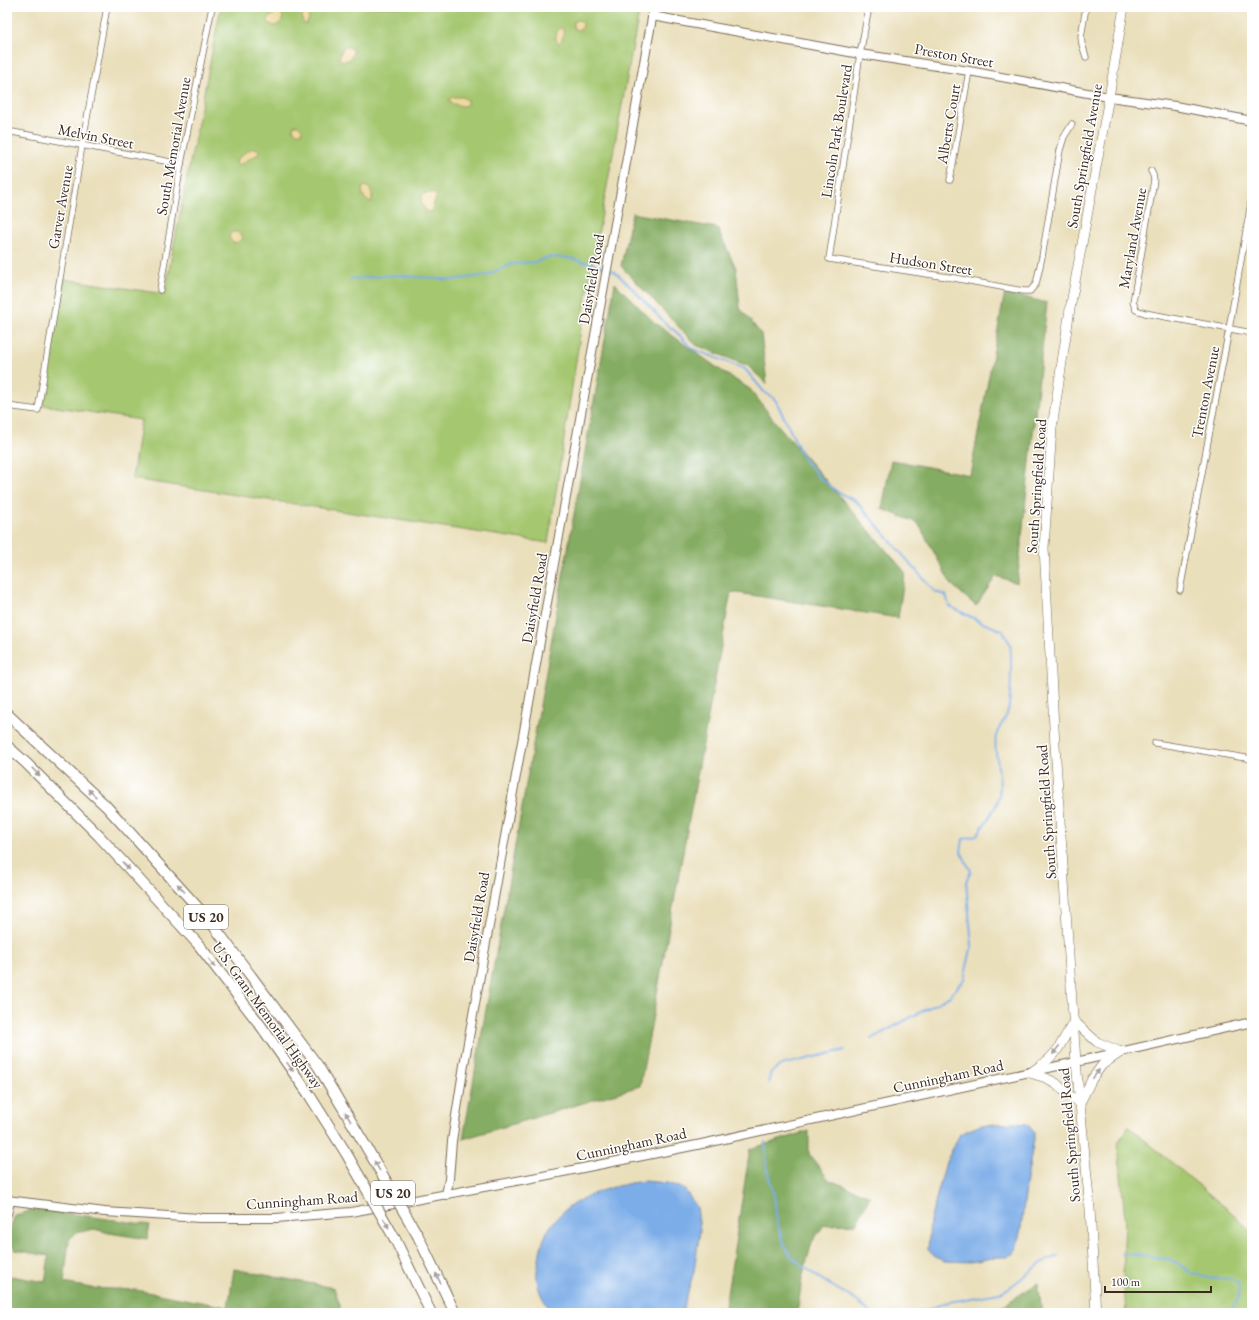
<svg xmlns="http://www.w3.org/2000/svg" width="1259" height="1320" viewBox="0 0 1259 1320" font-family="'EB Garamond',serif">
<rect width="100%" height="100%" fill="#fff"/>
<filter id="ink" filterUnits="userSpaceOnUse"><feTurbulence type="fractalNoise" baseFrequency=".025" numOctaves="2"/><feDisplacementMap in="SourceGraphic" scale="8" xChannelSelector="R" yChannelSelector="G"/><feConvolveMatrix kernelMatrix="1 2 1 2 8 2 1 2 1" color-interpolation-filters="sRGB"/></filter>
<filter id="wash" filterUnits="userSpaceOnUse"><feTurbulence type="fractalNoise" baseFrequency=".012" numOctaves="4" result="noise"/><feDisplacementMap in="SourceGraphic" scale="16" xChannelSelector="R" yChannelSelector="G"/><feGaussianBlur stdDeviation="0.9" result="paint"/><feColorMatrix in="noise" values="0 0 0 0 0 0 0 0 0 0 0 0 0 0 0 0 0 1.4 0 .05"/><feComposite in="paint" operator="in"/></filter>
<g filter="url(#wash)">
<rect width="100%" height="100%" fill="#eadfbb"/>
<!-- green -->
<g fill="#a5c770" stroke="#707847">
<polygon points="221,7 640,7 582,322 548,543 132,479 141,420 43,405 63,279 165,294 171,259"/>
<polygon points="1128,1126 1238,1218 1252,1233 1252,1313 1126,1313 1123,1274 1125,1219 1118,1143"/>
</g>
<!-- forest -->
<g fill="#84ac62" stroke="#606b40">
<polygon points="632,213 717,228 736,268 740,308 761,334 767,384 748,366 696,345 621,266"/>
<polygon points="615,283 655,323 726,374 750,389 777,424 905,572 898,618 731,592 640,1086 463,1139"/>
<polygon points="1005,292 1047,303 1017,583 996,576 976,606 951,584 918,523 882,509 891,460 970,475"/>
<polygon points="809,1131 809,1154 829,1180 870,1196 856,1224 824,1225 812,1242 802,1279 798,1307 795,1313 724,1313 750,1149"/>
<polygon points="37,1209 150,1225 147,1239 109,1233 94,1229 76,1233 69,1240 64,1283 91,1288 136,1290 228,1307 234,1269 334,1288 340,1305 340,1313 7,1313 7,1281 11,1276 45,1282 49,1256 15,1250 7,1239 15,1215"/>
<polygon points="1038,1283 1042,1313 948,1313 957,1309 1001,1307"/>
</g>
<!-- sand -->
<g fill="#eeda9e" stroke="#94825e">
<path d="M 306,7 L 308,8 L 309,18 L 307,23 L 304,24 C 301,20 302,11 306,7 Z"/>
<path d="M 276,12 L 281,13 L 283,17 C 282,22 279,25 274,26 L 268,23 L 268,19 Z"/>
<circle cx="578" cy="25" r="5"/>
<path d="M 560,28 L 562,28 L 564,32 L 562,40 L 559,43 L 556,41 C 556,36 556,31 560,28 Z"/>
<path d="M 343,47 L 348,47 L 353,49 C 353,57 349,63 340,60 L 339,58 Z"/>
<polygon points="454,97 462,97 467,100 467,105 462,106 450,103 449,99"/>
<polygon points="294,125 298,125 302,129 302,133 296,133 293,129"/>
<path d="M 253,148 L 258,149 L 259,151 L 258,154 L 239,165 L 237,165 L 236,161 C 240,156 246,151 253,148 Z"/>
<path d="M 365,186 L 369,188 C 372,192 373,196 371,202 C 364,201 361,193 363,187 Z"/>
<polygon points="425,193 432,193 437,195 431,212 427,212 421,203 422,195"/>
<polygon points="232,232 236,232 241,234 243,238 239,242 233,243 231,241 229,236"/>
</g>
<!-- water -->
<g fill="#7dade8" stroke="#5c6c83">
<polygon points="1013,1123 1027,1124 1034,1132 1034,1139 1027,1179 1021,1228 1017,1246 1014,1253 1006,1257 997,1257 971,1262 943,1261 934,1256 928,1250 930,1221 946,1162 960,1134 981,1125"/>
<path d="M 643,1181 L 668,1183 L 684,1189 L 697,1207 L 700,1231 L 694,1271 L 682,1313 L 552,1313 C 545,1303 538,1292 537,1280 C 536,1273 538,1265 539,1259 C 545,1205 597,1188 643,1181 Z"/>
</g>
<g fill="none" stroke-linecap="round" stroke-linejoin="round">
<!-- stream -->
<g stroke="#7dade8" stroke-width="2">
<path d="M 609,270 L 614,271 L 626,282 L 665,323 L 675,331 L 693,349 L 745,369 L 765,393 L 771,396 L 776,401 L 804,459 L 819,477 L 839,493 L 856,501 L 935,592 L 946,595 L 949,606 L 983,623 L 1003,631 C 1005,635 1008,640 1010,644 C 1012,655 1011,705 1007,714 C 1004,722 998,728 996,736 C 994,746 997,757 998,767 C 1004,800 995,810 976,836 L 963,839 L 961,852 L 971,871 L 966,882 L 972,945 L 964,979 L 950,996 L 871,1039"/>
<polyline points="350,279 394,275 452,280 487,275 512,264 535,262 549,257 569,258 592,264 605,268"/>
<polyline points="768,1083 771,1072 781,1065 845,1050"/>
<polyline points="765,1142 767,1170 774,1195 777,1222 783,1242 791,1256 816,1276 860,1303 870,1313"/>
<path d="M 1122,1254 L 1144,1255 L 1168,1259 L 1177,1263 L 1193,1274 L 1218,1279 L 1229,1278 L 1238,1283 C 1241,1296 1238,1303 1228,1313"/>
<polyline points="920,1313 944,1303 999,1293 1009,1288 1043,1262 1058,1256"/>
</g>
</g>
</g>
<g filter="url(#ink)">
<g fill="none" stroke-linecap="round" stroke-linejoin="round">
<defs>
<g id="street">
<polyline points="869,7 860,54 829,259 954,278 1023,291 1030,291 1036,284 1042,257 1060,150 1064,137 1072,124"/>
<polyline points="1086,57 1082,44 1081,37 1086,7"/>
<polyline points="7,131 181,164"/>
<polyline points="1151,171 1153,175 1154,180 1133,302 1136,310 1145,313 1252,333"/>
<polyline points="950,180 969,71"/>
<polyline points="160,290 181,164 212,7"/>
<polyline points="7,406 38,410 82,146 107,7"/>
<polyline points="1180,590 1229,329 1252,197"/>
<polyline points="1155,743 1252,759"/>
</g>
<g id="secondary">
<polyline points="652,16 860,54 969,71 1109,97 1175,106 1252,121"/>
<polyline points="446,1195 449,1179 452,1141 464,1065 654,7"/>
<polyline points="7,1200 105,1212 200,1218 276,1218 351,1212 543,1176 697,1145 1076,1062 1252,1022"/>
<polyline points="7,1214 10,1201"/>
</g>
<g id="primary">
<polyline points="1074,1021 1097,1042 1121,1052"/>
<polyline points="1030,1073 1046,1078 1056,1083 1065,1092 1080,1103 1092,1079 1102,1065 1121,1052"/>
<polyline points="1030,1073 1049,1059 1058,1049 1074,1021"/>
<polyline points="1096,1313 1090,1209 1076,1062 1055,745 1044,548 1052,428 1070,309 1109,97 1124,7"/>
</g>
<g id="highway">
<polyline points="7,714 106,806 210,921 318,1066 368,1150"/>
<polyline points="7,746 26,763 99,836 198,944 261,1026 310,1096 346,1153"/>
<polyline points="418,1236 455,1313"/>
<polyline points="395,1239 431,1313"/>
</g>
</defs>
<!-- street casing -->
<use href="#street" stroke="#786955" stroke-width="7"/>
<!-- secondary casing -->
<use href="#secondary" stroke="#786955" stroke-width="10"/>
<!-- primary casing -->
<use href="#primary" stroke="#786955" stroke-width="10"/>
<!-- highway casing -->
<use href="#highway" stroke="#786955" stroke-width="12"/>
<!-- street -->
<use href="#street" stroke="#fff" stroke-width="5.5"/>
<!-- secondary -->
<use href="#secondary" stroke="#fff" stroke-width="8"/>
<!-- primary -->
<use href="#primary" stroke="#fff" stroke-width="9"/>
<!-- highway -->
<use href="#highway" stroke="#fff" stroke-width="10"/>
<defs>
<g id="highway-bridge">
<polyline points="368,1150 418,1236"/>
<polyline points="346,1153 395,1239"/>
</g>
</defs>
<!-- highway-bridge casing -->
<use href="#highway-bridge" stroke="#786955" stroke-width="12" stroke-linecap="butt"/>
<!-- highway-bridge -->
<use href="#highway-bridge" stroke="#fff" stroke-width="10"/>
</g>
<!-- one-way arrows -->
<defs><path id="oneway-solid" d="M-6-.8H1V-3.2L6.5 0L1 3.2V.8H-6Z"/></defs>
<g fill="#a79f9a">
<use href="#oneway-solid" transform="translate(36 772) rotate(45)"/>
<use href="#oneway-solid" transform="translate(92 793) rotate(-137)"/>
<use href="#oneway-solid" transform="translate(126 866) rotate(47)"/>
<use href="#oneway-solid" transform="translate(181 888) rotate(-132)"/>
<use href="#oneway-solid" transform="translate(212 963) rotate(53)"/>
<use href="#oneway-solid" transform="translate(1056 1050) rotate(127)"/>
<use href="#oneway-solid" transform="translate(290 1067) rotate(55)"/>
<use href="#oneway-solid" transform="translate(1096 1074) rotate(-53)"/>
<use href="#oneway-solid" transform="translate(348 1117) rotate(-120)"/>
<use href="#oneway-solid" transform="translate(377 1166) rotate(-120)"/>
<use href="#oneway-solid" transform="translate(386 1223) rotate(60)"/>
<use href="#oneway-solid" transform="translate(438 1278) rotate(-116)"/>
</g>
</g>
<g text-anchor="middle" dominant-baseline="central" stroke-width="3" stroke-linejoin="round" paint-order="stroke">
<!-- shield labels -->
<g fill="#fff" stroke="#766a62" stroke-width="1">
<rect x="184" y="905" width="44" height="24" rx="3"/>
<rect x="371" y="1181" width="44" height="24" rx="3"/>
</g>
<g font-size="14" font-weight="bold" fill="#3b2a1e">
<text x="206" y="917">US 20</text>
<text x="393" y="1193">US 20</text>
</g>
<!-- street labels -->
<g font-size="15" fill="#3b2a1e" stroke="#fff">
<text transform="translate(954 55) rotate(10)">Preston Street</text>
<text transform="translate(948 124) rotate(-80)">Alberts Court</text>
<text transform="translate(836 131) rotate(-81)">Lincoln Park Boulevard</text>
<text transform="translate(96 136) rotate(11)">Melvin Street</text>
<text transform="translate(173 146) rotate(-80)">South Memorial Avenue</text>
<text transform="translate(1084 156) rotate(-80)">South Springfield Avenue</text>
<text transform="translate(60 207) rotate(-80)">Garver Avenue</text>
<text transform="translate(1132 238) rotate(-80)">Maryland Avenue</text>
<text transform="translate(931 263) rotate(9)">Hudson Street</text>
<text transform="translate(591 279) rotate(-80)">Daisyfield Road</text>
<text transform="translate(1205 392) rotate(-79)">Trenton Avenue</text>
<text transform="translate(1036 486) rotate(-86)">South Springfield Road</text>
<text transform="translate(534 598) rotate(-80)">Daisyfield Road</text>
<text transform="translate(1046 812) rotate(-94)">South Springfield Road</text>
<text transform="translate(476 917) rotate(-80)">Daisyfield Road</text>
<text transform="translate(268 1015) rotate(54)">U.S. Grant Memorial Highway</text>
<text transform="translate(948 1076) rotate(-12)">Cunningham Road</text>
<text transform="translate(1069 1135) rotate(-95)">South Springfield Road</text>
<text transform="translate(631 1144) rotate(-12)">Cunningham Road</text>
<text transform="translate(302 1200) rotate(-4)">Cunningham Road</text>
</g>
</g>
<!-- margin -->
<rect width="1259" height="1320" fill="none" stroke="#fff" stroke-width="24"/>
<!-- scale -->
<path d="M1105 1286v6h106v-6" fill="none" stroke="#3b2a1e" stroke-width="2"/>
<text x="1111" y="1286" font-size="12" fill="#3b2a1e" stroke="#ffffff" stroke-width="3" paint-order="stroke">100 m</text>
</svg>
